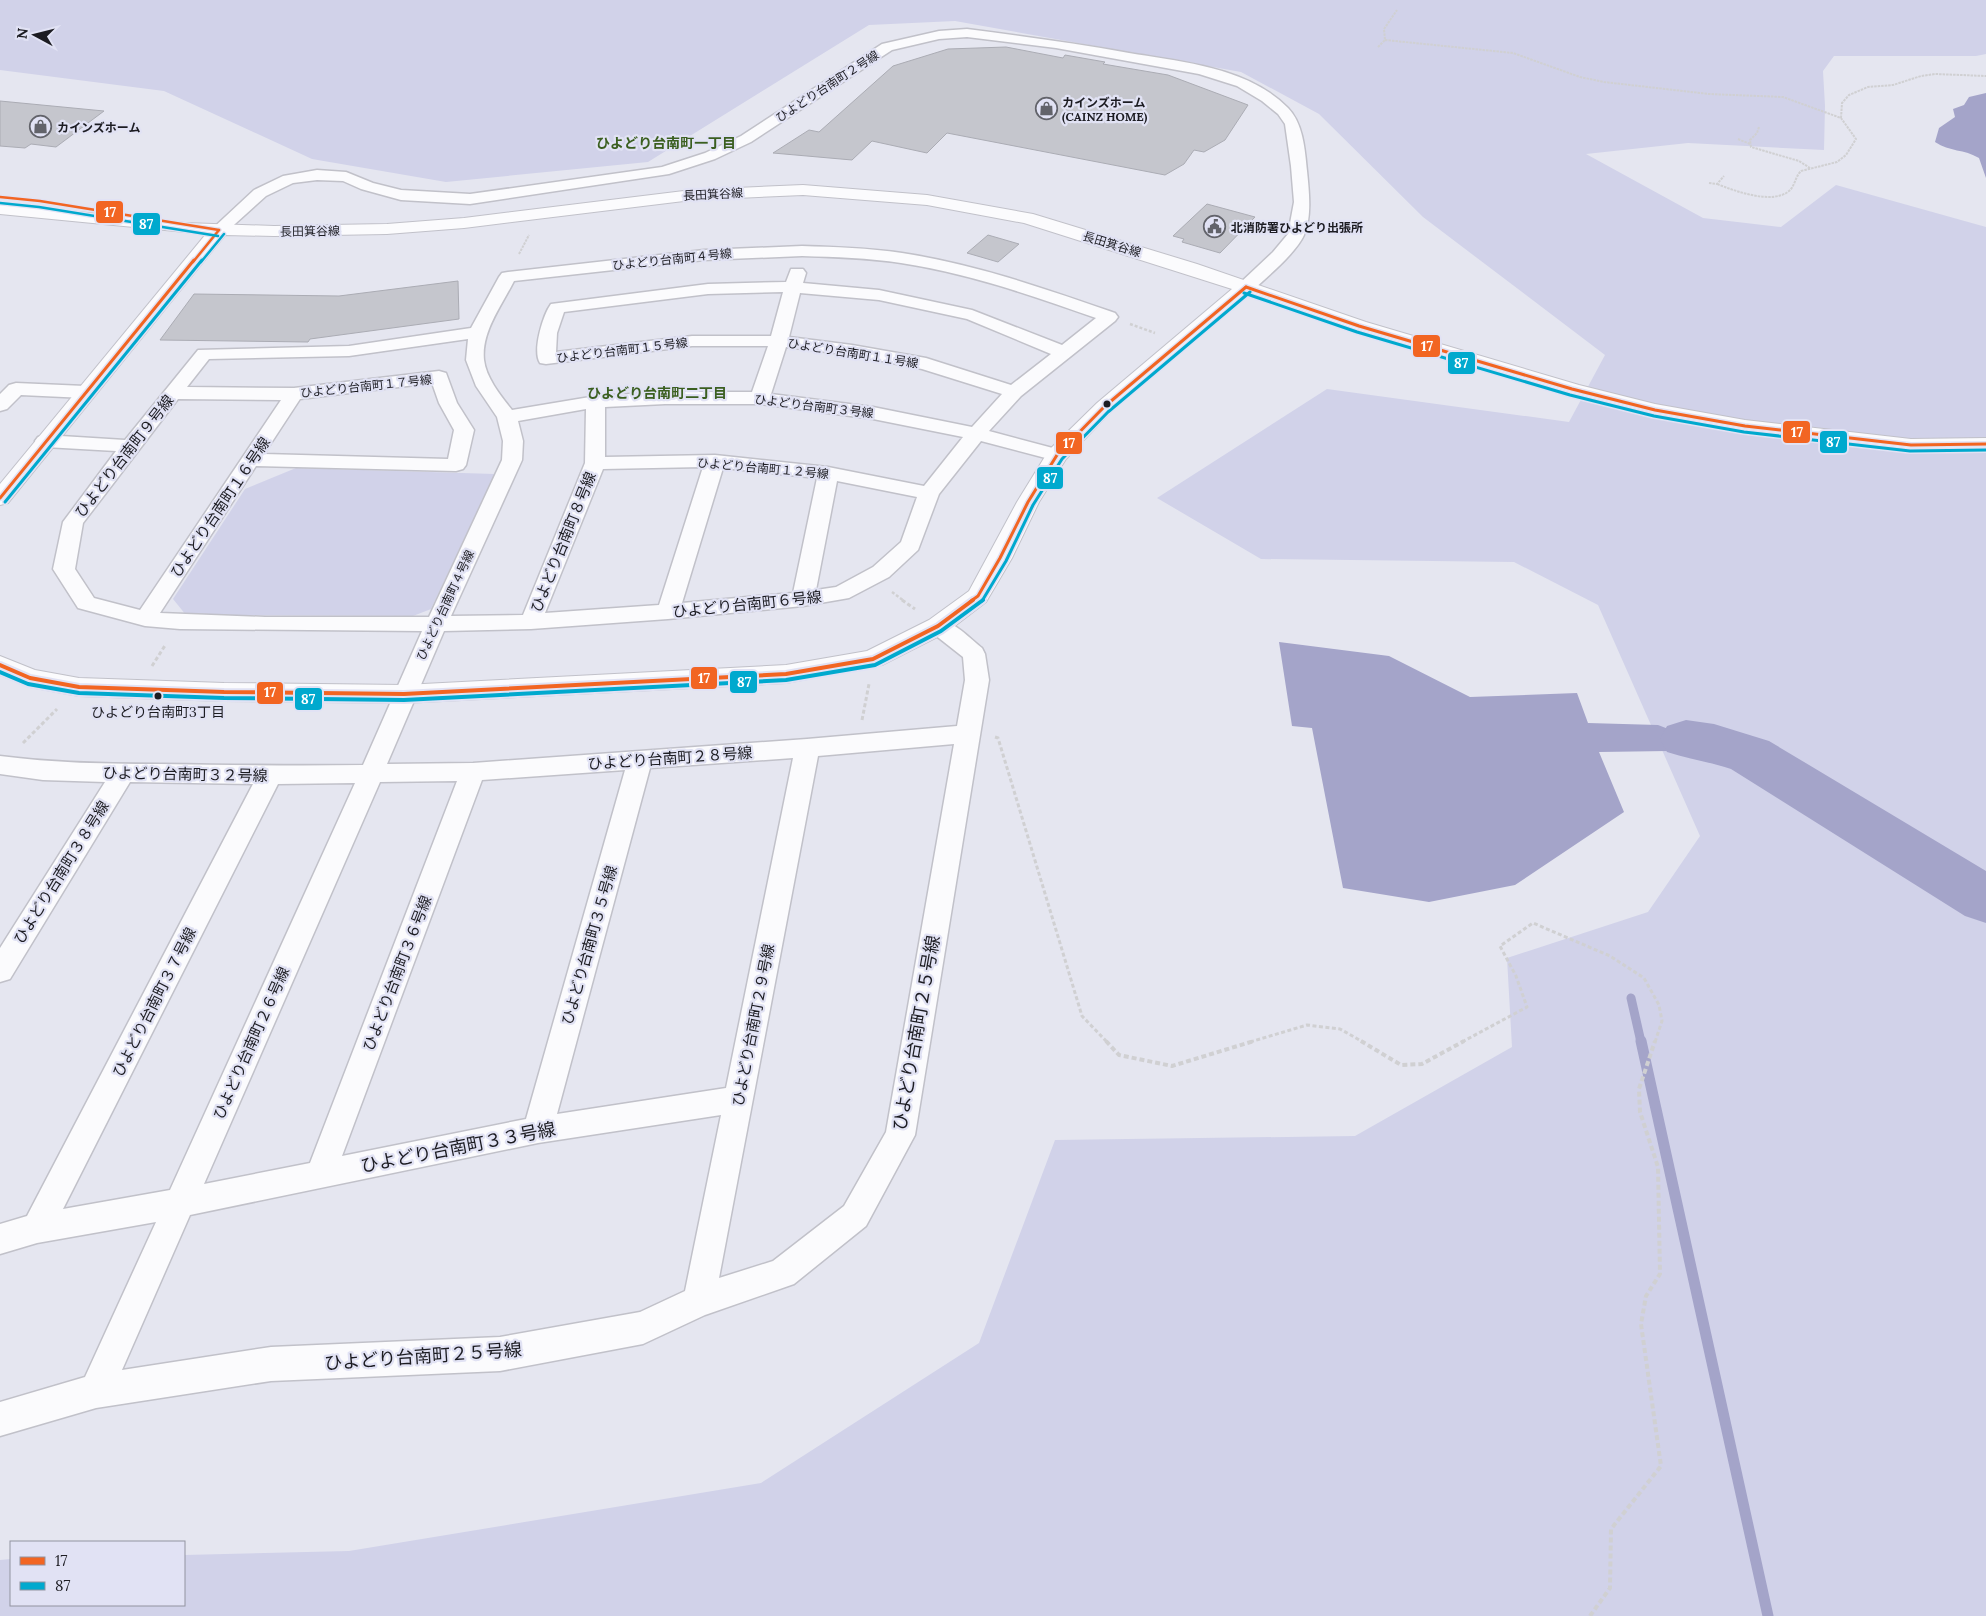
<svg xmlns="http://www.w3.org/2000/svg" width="1986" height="1616" viewBox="0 0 1986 1616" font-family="Lora,'Noto Sans JP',serif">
<rect width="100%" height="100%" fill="#e5e6f0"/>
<!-- green -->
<g fill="#d1d2e9">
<polygon points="0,0 1986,0 1986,54 1976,56 1834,56 1823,71 1825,106 1824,150 1688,143 1586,154 1703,218 1781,227 1836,185 1986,227 1986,1616 0,1616 0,1560 11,1559 11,1605 184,1605 184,1555 349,1551 761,1483 979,1343 1055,1140 1355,1136 1512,1047 1507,958 1648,912 1700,836 1598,605 1514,562 1261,559 1157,498 1327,389 1569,422 1605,355 1423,217 1319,114 1241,72 955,21 869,25 648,162 446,182 312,159 164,91 0,70"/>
<polygon points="296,468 495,474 431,609 413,616 186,615 173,599 245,489"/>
</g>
<!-- water -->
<g fill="#a4a4c9">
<path d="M 1986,93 L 1986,178 L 1979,158 C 1964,149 1950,152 1935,142 L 1939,128 L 1955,117 L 1953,109 L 1964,105 L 1969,97 Z"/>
<polygon points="1279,642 1389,656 1470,697 1577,693 1588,723 1658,725 1684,735 1688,743 1668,751 1599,752 1624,812 1515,885 1429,902 1343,888 1312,728 1292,726"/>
</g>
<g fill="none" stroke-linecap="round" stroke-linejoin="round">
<!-- stream-far1 -->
<polyline stroke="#a4a4c9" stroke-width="9" points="1631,998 1641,1042"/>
<!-- stream -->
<polyline stroke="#a4a4c9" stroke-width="11" points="1641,1041 1768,1616"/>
<!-- river -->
<path fill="#a4a4c9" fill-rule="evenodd" d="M 1686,720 L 1714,724 L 1769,741 L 1986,871 L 1986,923 L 1965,916 L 1731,769 C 1710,762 1689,759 1667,752 L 1660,739 L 1667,726 Z"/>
</g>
<!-- building -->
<g fill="#c5c6cd" stroke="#abacb4">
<polygon points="1006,47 1063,58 1065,55 1105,62 1103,64 1168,75 1248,105 1225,140 1204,152 1194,150 1184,164 1165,175 947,133 927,153 872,141 852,160 773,153 809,130 819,132 893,66 948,49"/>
<polygon points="0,101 104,111 56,147 31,144 25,148 0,146"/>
<polygon points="1207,204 1255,217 1220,253 1182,242 1184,239 1173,236"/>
<polygon points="988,235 1019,244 998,262 967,253"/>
<polygon points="458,281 459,319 310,339 308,342 160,340 194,294 339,296"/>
</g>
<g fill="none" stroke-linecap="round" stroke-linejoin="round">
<defs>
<g id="street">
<path d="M 967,29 C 1021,36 1075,43 1129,53 C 1182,62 1248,67 1288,108 C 1303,123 1305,150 1307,171 C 1309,191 1312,217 1304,235 C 1296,253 1267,277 1252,291 L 1246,292 L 1240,291 L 1237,287 L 1240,283 L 1273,252 L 1288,234 L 1294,202 L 1291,166 L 1285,124 L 1278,114 L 1262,101 L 1237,86 L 1199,74 L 1056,48 L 967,37 L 939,39 L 892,50 L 751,142 L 715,159 L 669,174 L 470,204 L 401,200 L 361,189 L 343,181 L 317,180 L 293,183 L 266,196 L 225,233 L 213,233 L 211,230 L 254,190 L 283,176 L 317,170 L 346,172 L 373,183 L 401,190 L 470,194 L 662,167 L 705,153 L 741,136 L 882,44 L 939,31 Z"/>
<path d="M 802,246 C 835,247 869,248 902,253 C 975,264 1046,289 1115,313 L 1118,317 L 1115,321 L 1021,396 L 989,431 L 1064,451 L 1067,455 L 1064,459 L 1057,461 L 981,441 L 939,494 L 918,550 L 889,577 L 849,598 L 803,606 L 668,619 L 531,629 L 444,631 L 387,764 L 473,763 L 807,739 L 957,726 L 965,680 L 963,657 L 930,631 L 927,626 L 930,621 C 949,615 968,637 982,648 L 985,654 L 989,680 L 915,1135 L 866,1226 L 794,1284 L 705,1315 L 643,1344 L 500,1371 L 271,1381 L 96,1408 L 0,1436 L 0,1402 L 85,1377 L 156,1222 L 37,1243 L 0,1254 L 0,1224 L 27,1216 L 253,784 L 130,782 L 10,979 L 0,982 L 0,948 L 105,782 L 43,780 L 0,774 L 0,756 C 53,763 106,764 160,764 C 228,765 295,766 363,765 L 422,631 L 180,629 L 145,626 L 78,608 L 53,569 L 63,522 L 116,451 L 45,447 L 38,445 L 35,441 L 38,437 L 45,435 L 125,440 L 198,350 L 349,346 L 471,328 L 499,277 L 502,273 L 508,272 L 704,250 ZM 802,256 C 835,257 869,258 901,263 C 968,273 1033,296 1096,318 L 1062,345 L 972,310 L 879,290 L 803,283 L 806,273 L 803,269 L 791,269 L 786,282 L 708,284 L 551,304 C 543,315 532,351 540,363 L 546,364 L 692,346 L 768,346 L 752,392 L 665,392 L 596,396 L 512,410 C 501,396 486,378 484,360 C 481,332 502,305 514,281 L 704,260 ZM 783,292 L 771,336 L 692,336 L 556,352 L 557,333 L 564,312 L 708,294 ZM 800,293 L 879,300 L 967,319 L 1051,354 L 1011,385 L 926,358 L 852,345 L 789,337 ZM 468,339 L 466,360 L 476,386 L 497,417 L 503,441 L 502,460 L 429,617 L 265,617 L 160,613 L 256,466 L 456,471 L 463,469 L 466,465 L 474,430 L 457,403 L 446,373 L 439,371 L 294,388 L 187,387 L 209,359 L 349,356 ZM 786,347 L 852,355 L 922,369 L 1002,394 L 972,427 L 873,407 L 771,394 ZM 432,383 L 439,403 L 454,430 L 448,459 L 264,454 L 300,399 ZM 178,399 L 281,400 L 140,610 L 94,598 L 75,569 L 83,523 ZM 665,404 L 760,404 L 873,419 L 963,437 L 924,486 L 828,467 L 715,455 L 605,457 L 605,407 ZM 586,409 L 585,463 L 523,615 L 451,616 L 522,460 L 523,441 L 518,421 ZM 703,467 L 659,605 L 545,613 L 603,469 ZM 723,468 L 817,478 L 793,593 L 682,603 ZM 837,481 L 917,497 L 901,542 L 873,567 L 836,587 L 816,590 ZM 954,744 L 886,1132 L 844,1206 L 773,1261 L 719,1278 L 818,756 ZM 793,758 L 726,1088 L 557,1114 L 650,768 ZM 625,770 L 526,1119 L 342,1156 L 482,780 ZM 457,781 L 310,1163 L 204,1184 L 380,782 ZM 355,783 L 170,1190 L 63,1209 L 278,784 ZM 721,1115 L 685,1291 L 640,1312 L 500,1337 L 271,1347 L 122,1370 L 190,1215 L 538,1143 Z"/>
<polygon points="16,383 85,386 92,388 94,392 92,396 85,398 21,395 7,409 0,411 0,394 9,385"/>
</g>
<polygon id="secondary" points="803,185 927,195 1033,214 1197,264 1366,322 1579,385 1655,404 1745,420 1911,439 1986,438 1986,450 1911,451 1745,432 1655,416 1565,393 1352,330 1249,294 1111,411 1066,459 1039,502 1012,558 986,602 947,632 882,665 786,683 404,703 224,701 79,696 30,687 0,675 0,656 35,670 79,678 224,683 404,685 786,665 867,651 929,620 969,591 1017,502 1049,450 1097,403 1232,289 1024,223 927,205 803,195 692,200 464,228 387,234 274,236 225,235 8,503 0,505 0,484 206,234 0,214 0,204 185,223 274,226 387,224 464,218 692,190"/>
</defs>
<!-- street casing -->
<use href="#street" stroke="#c1c1c9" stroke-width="3"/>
<!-- secondary casing -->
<use href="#secondary" stroke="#c1c1c9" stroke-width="2"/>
<!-- path-far3 -->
<g stroke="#d0d0d2" stroke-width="2" stroke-dasharray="2.5 1" stroke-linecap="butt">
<path d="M 1385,40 L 1513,53 L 1580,77 L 1604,82 L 1709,94 L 1783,97 L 1841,118 L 1856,139 L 1846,155 L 1837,162 L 1801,171 C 1795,177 1795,186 1789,191 C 1772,205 1735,191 1717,184"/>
<polyline points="1378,47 1385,40 1384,29 1397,10"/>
<polyline points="1841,118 1842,103 1849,95 1868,87 1893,85 1921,76 1935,74 1986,76"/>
<polyline points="1759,127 1757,133 1750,140 1751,147 1799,161 1810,168"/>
<polyline points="1738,139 1750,144"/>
<polyline points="1709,183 1717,184 1724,176"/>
<polyline points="519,254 529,235"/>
</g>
<!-- path-far2 -->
<g stroke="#d0d0d2" stroke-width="2.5" stroke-dasharray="3 2" stroke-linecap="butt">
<polyline points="1130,324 1155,333"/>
<polyline points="892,592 904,601"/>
</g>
<!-- path-far1 -->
<g stroke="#d0d0d2" stroke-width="3" stroke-dasharray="4 2.5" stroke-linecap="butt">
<polyline points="902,600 915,609"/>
<polyline points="152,666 166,644"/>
<polyline points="862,720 869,684"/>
<polyline points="995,737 998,738 1082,1016 1107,1042"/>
<polyline points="23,743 57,709"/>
<polyline points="1250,1042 1307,1025 1340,1029 1363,1042"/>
<polyline points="1462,1042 1527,1007 1516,976 1500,946 1533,923 1610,956 1644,978 1659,1005 1662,1021 1655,1042"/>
</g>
<!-- path -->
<g stroke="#d0d0d2" stroke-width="4" stroke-dasharray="5 3" stroke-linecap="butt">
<polyline points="1106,1041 1119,1055 1172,1066 1254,1041"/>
<polyline points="1361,1041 1401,1065 1422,1064 1464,1041"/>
<polyline points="1590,1616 1610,1588 1611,1529 1661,1466 1641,1324 1646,1296 1660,1274 1658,1167 1640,1112 1639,1089 1655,1041"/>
</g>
<!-- street -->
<use href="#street" fill="#fbfbfd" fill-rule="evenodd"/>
<!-- secondary -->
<use href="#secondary" fill="#fbfbfd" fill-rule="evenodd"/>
<defs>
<g id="bus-1-far2">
<polyline points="0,197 40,201 219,230"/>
<polyline points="193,262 219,230"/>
</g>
<g id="bus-1-far1">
<polyline points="1246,287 1359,326 1572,389 1655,410 1745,426 1911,445 1986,444"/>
<polyline points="0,498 194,260"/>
<polyline points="971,601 978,596 1000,558 1028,502 1057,455 1104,407 1246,287"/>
</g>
<polyline id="bus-1" points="0,665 30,678 79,687 224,692 404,694 786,674 873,659 938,626 973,600"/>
<g id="bus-2-far2">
<polyline points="0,203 39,207 218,236"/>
<polyline points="201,262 224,234"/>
</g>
<g id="bus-2-far1">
<polyline points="1244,293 1357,332 1570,395 1654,416 1744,432 1910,451 1986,450"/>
<polyline points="5,502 202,260"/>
<polyline points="982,601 1006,561 1033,505 1062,459 1108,412 1250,292"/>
</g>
<polyline id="bus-2" points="0,672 28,684 79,693 224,698 404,700 786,680 875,665 941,631 983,600"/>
</defs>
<!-- bus-1-far2 casing -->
<use href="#bus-1-far2" stroke="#e1e2f4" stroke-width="5"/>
<!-- bus-1-far1 casing -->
<use href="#bus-1-far1" stroke="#e1e2f4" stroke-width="6"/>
<!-- bus-1 casing -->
<use href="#bus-1" stroke="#e1e2f4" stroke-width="8"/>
<!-- bus-2-far2 casing -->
<use href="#bus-2-far2" stroke="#e1e2f4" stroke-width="5"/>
<!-- bus-2-far1 casing -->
<use href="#bus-2-far1" stroke="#e1e2f4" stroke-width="6"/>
<!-- bus-2 casing -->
<use href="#bus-2" stroke="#e1e2f4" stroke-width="8"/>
<!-- bus-1-far2 -->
<use href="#bus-1-far2" stroke="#f26522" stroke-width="2.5"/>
<!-- bus-1-far1 -->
<use href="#bus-1-far1" stroke="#f26522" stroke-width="3"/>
<!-- bus-1 -->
<use href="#bus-1" stroke="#f26522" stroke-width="4"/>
<!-- bus-2-far2 -->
<use href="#bus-2-far2" stroke="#00a9ce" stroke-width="2.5"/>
<!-- bus-2-far1 -->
<use href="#bus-2-far1" stroke="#00a9ce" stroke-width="3"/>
<!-- bus-2 -->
<use href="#bus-2" stroke="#00a9ce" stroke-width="4"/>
</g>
<!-- icons -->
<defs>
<symbol id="shop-ring" viewBox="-11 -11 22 22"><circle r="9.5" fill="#e1e2f4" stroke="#62636a" stroke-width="1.5"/><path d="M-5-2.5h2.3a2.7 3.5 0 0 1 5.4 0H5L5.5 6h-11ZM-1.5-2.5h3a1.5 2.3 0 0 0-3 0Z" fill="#62636a"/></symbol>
<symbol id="civic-ring" viewBox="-11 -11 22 22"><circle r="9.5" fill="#e1e2f4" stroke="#62636a" stroke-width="1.5"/><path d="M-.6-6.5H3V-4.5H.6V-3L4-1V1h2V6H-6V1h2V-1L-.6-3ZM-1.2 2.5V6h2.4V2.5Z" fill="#62636a"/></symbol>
</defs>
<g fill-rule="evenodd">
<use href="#shop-ring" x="1034" y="96" width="25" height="25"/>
<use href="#shop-ring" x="28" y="114" width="25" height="25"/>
<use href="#civic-ring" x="1202" y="214" width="25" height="25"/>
</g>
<!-- markers -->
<g fill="#1c1c22" stroke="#e1e2f4" stroke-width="2">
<circle cx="1107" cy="404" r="4.5"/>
<circle cx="158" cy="696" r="4.5"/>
</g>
<g text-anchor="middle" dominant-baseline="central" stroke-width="4.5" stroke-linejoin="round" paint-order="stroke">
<!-- far-street labels -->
<g font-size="12" fill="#1c1c22" stroke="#e1e2f4">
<text transform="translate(827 86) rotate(-33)">ひよどり台南町２号線</text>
<text transform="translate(713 194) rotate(-3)">長田箕谷線</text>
<text transform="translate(310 231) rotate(-1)">長田箕谷線</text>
<text transform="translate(1112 244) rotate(17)">長田箕谷線</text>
<text transform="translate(672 259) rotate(-6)">ひよどり台南町４号線</text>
<text transform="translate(622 350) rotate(-7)">ひよどり台南町１５号線</text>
<text transform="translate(853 353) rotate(9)">ひよどり台南町１１号線</text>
<text transform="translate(366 386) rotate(-6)">ひよどり台南町１７号線</text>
<text transform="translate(814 406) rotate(7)">ひよどり台南町３号線</text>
<text transform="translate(763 468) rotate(5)">ひよどり台南町１２号線</text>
<text transform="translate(445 605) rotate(-65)">ひよどり台南町４号線</text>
</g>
<!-- far-poi labels -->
<g font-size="12" font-weight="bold" fill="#1c1c22" stroke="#e1e2f4" text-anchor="start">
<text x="1062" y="102">カインズホーム<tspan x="1062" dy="14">(CAINZ HOME)</tspan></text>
<text x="57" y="127">カインズホーム</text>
<text x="1231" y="227">北消防署ひよどり出張所</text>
</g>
<!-- far-neighbourhood labels -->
<g font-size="14" font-weight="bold" fill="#3b5f20" stroke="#e1e2f4">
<text x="666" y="143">ひよどり台南町一丁目</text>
<text x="657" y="393">ひよどり台南町二丁目</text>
</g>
<!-- bus labels -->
<g font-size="14" fill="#1c1c22" stroke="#e1e2f4">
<text x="158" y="712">ひよどり台南町3丁目</text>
</g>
<!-- street labels -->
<g font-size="15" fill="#1c1c22" stroke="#e1e2f4">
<text transform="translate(124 456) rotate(-52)">ひよどり台南町９号線</text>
<text transform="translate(220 507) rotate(-56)">ひよどり台南町１６号線</text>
<text transform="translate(563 542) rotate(-68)">ひよどり台南町８号線</text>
<text transform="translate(747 604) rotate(-6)">ひよどり台南町６号線</text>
<text transform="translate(670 758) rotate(-4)">ひよどり台南町２８号線</text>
<text transform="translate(185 774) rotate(1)">ひよどり台南町３２号線</text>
<text transform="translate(61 872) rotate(-58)">ひよどり台南町３８号線</text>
<text transform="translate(589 945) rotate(-74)">ひよどり台南町３５号線</text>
<text transform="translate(397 973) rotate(-69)">ひよどり台南町３６号線</text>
<text transform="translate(154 1002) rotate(-63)">ひよどり台南町３７号線</text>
<text transform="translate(753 1025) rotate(-79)">ひよどり台南町２９号線</text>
<text transform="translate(251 1043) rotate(-66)">ひよどり台南町２６号線</text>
</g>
<!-- near-street labels -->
<g font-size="18" fill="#1c1c22" stroke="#e1e2f4">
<text transform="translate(916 1033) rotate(-80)">ひよどり台南町２５号線</text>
<text transform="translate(458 1147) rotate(-11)">ひよどり台南町３３号線</text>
<text transform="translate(423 1356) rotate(-4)">ひよどり台南町２５号線</text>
</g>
</g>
<g stroke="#e1e2f4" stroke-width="2">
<rect x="95" y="200" width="29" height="24" rx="5" fill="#f26522"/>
<rect x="132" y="212" width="29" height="24" rx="5" fill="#00a9ce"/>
<rect x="1412" y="334" width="29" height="24" rx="5" fill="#f26522"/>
<rect x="1447" y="351" width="29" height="24" rx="5" fill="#00a9ce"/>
<rect x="1782" y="420" width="29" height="24" rx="5" fill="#f26522"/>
<rect x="1819" y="430" width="29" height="24" rx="5" fill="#00a9ce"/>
<rect x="1055" y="431" width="28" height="24" rx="5" fill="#f26522"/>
<rect x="1036" y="466" width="28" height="24" rx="5" fill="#00a9ce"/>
<rect x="690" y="666" width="28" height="24" rx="5" fill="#f26522"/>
<rect x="729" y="670" width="29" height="24" rx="5" fill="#00a9ce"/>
<rect x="256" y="681" width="28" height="24" rx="5" fill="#f26522"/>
<rect x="294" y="687" width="29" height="24" rx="5" fill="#00a9ce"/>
</g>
<g font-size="14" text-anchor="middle" font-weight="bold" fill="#fff">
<text x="110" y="217">17</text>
<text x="146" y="229">87</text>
<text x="1427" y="351">17</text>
<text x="1461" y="368">87</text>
<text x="1797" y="437">17</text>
<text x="1833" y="447">87</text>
<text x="1069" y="448">17</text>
<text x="1050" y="483">87</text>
<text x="704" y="683">17</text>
<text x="744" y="687">87</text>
<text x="270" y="697">17</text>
<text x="308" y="704">87</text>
</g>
<!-- legend -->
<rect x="10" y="1541" width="175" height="65" fill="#e1e2f4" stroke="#9293a0"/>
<rect x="20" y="1557" width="25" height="8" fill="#f26522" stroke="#9293a0"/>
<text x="55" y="1566" font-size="15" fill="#1c1c22">17</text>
<rect x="20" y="1582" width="25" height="8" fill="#00a9ce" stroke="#9293a0"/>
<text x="55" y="1591" font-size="15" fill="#1c1c22">87</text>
<!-- north arrow -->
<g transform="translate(35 35) rotate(277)" stroke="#e1e2f4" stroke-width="4" paint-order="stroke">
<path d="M0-4L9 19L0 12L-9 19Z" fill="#1c1c22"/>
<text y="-8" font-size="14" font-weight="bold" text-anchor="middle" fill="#1c1c22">N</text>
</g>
</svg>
